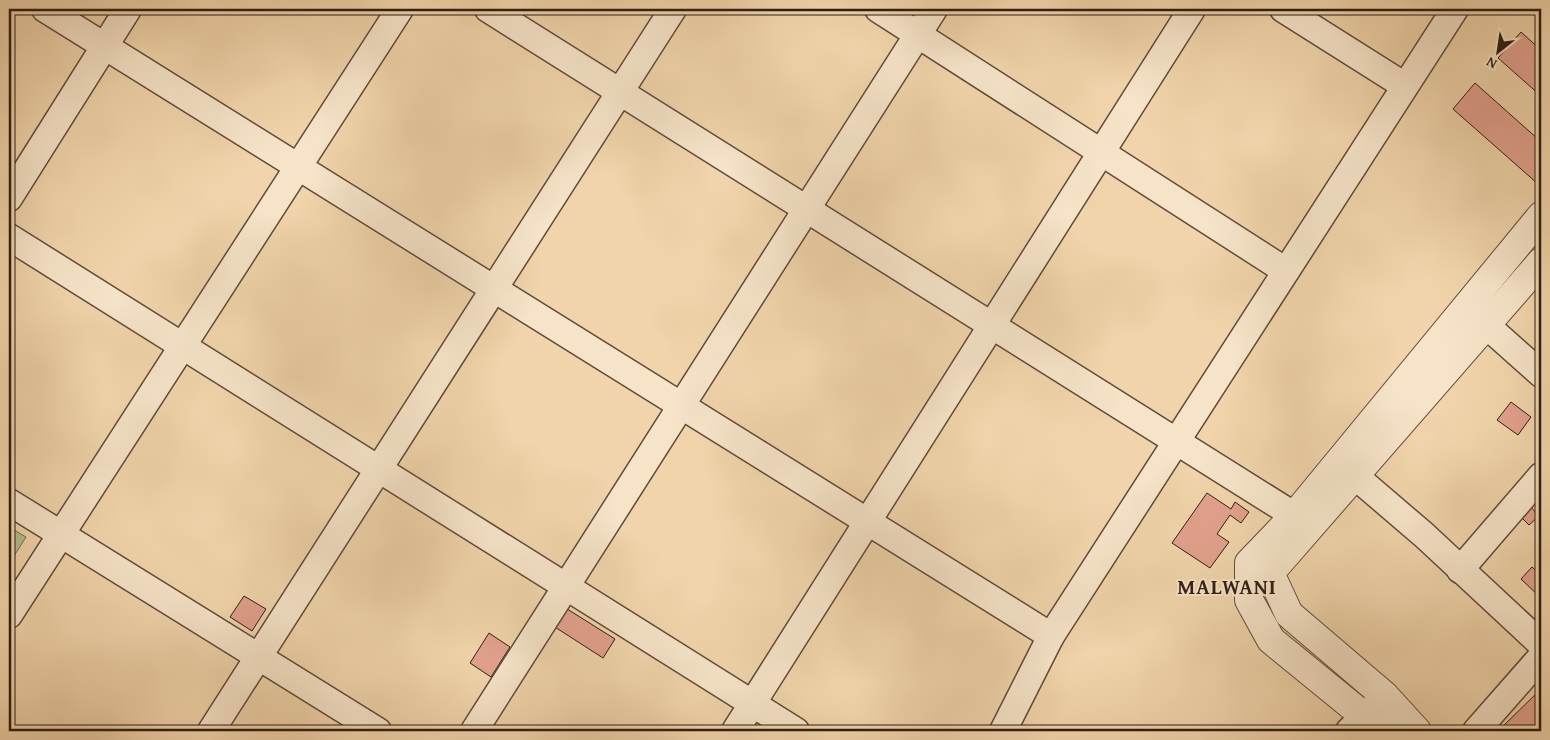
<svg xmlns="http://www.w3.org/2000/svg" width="1550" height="740" viewBox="0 0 1550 740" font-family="'Gentium Book Plus',serif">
<rect width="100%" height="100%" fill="#f1d4ab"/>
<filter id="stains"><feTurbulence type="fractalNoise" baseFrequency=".004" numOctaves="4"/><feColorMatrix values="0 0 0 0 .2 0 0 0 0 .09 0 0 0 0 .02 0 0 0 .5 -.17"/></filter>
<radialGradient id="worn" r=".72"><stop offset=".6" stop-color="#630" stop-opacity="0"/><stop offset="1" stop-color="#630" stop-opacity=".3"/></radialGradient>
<!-- green -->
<polygon fill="#b5be8d" stroke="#726e51" points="9,527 26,537 9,564"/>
<!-- building -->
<g fill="#e2a18d" stroke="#2f1d15">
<polygon points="1521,32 1541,50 1541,96 1498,58"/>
<polygon points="1475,83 1539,140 1541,137 1541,180 1538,184 1453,109"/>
<polygon points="1511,402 1531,417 1518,435 1497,420"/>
<polygon points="1207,493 1231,509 1235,502 1249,512 1241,523 1230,515 1217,534 1229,542 1210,568 1172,543"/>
<polygon points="1528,504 1539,516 1529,525 1519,515"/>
<polygon points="1532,567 1541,575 1541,598 1521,579"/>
<polygon points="244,596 266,609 252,631 230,617"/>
<polygon points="556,602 615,639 603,658 544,620"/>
<polygon points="489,633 510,647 491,677 470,663"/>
<polygon points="1541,689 1541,731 1498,731"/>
</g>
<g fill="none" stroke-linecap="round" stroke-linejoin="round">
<defs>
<g id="minor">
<polyline points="45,9 1051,636"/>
<polyline points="488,9 1311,526"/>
<polyline points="878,9 1286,271"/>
<polyline points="1283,9 1405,86"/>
<polyline points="9,198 128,9"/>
<polyline points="9,237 796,731"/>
<polyline points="1486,325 1541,374"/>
<polyline points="1355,476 1424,535 1541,644"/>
<polyline points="9,502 378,731"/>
<polyline points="1460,570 1541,476"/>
<polyline points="9,615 400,9"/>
<polyline points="211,731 673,9"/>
<polyline points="474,731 934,9"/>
<polyline points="735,731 1192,9"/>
<polyline points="1003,731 1051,636 1455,9"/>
<polyline points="1349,731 1381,700"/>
<polyline points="1476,731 1541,657"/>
</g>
<g id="tertiary">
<polyline points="1381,731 1364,716 1271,640 1249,600 1249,563 1295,515 1541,216"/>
<polyline points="1417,731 1385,696 1289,614 1270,573 1541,262"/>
</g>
</defs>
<!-- minor casing -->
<use href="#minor" stroke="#604b3a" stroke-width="29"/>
<!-- tertiary casing -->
<use href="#tertiary" stroke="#604b3a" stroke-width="30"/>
<!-- minor -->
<use href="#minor" stroke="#f6e3c8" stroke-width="26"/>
<!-- tertiary -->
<use href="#tertiary" stroke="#f6e3c8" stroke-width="28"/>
</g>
<g text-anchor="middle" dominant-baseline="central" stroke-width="4" stroke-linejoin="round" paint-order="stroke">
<!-- district labels -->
<g font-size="21" font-weight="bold" letter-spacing="1" fill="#2f1d15" stroke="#f6e3c8">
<text x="1227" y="586">MALWANI</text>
</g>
</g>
<!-- margin -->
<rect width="1550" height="740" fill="none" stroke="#f1d4ab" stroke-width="30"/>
<rect x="10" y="10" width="1530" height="720" fill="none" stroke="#2f1d15" stroke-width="2.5"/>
<rect x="15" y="15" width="1520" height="710" fill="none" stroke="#2f1d15"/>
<!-- north arrow -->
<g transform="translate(1498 52) rotate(210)" stroke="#f6e3c8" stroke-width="4" paint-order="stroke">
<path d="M0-4L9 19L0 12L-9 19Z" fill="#2f1d15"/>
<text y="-8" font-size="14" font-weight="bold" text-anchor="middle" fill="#2f1d15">N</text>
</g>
<rect width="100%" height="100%" filter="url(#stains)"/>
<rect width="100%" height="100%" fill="url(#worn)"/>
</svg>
